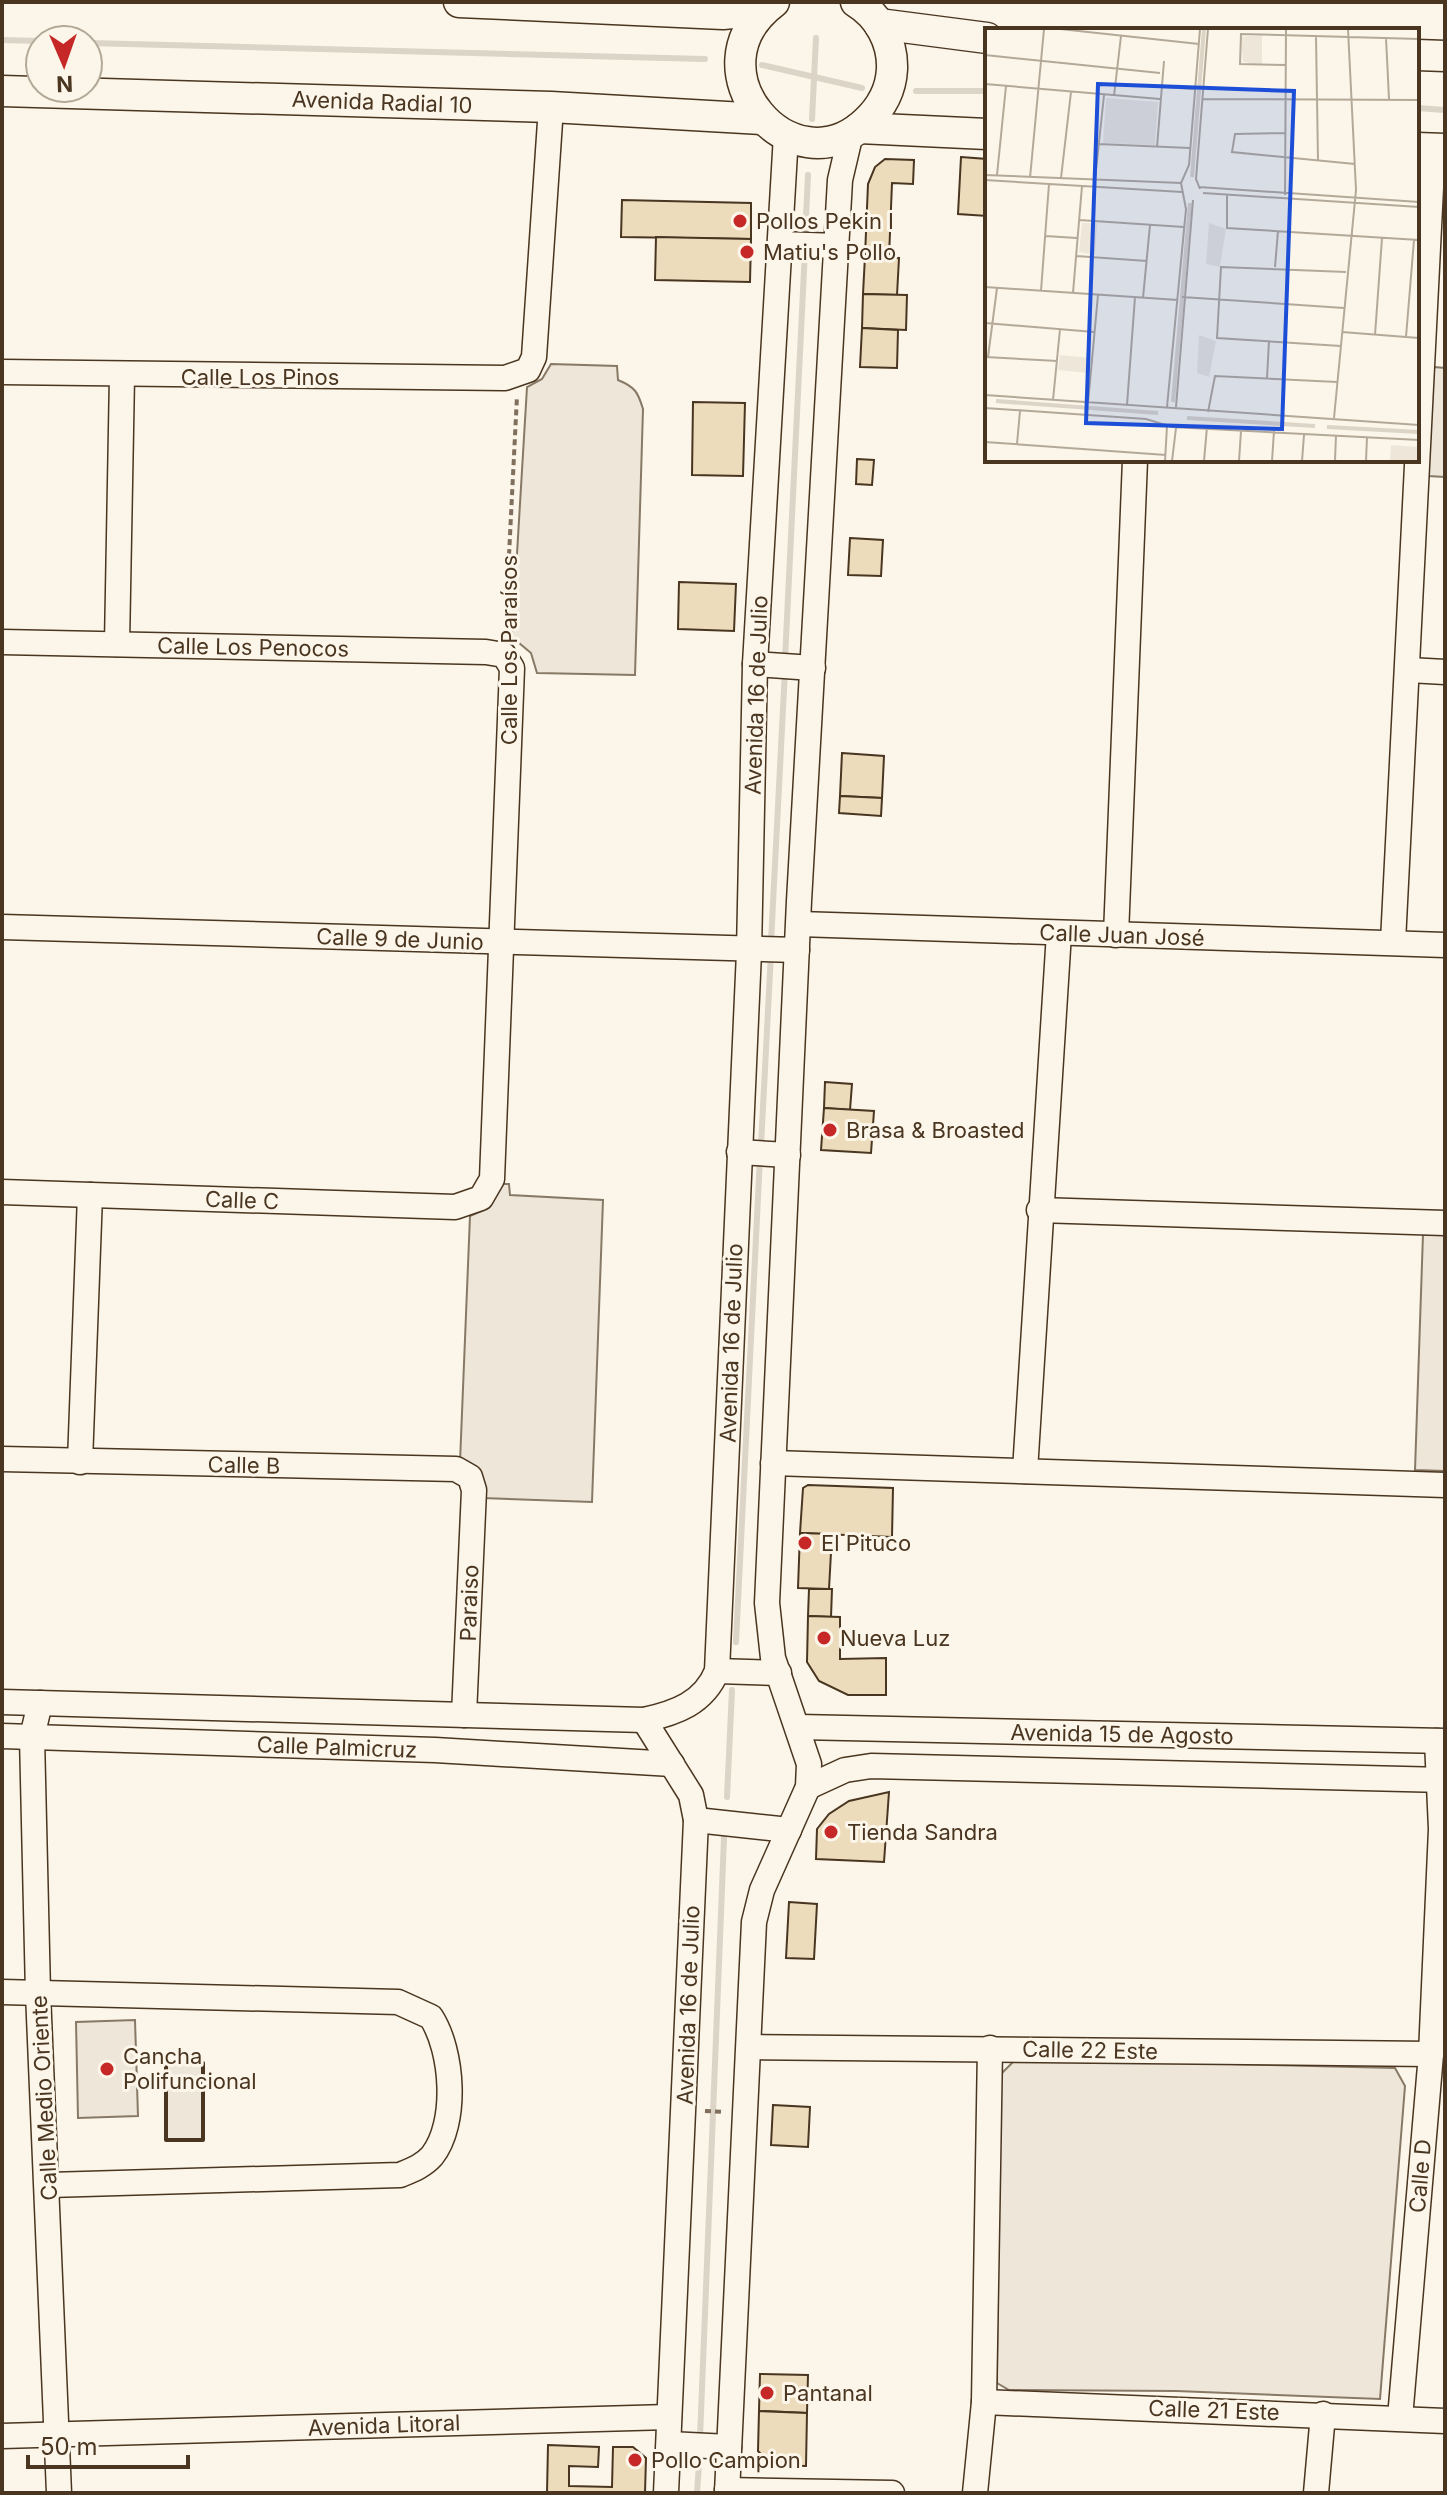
<svg xmlns="http://www.w3.org/2000/svg" width="1447" height="2495" viewBox="0 0 1447 2495" font-family="Inter,sans-serif">
<rect width="100%" height="100%" fill="#fbf6e9"/>
<!-- green -->
<g fill="#ede6d9" stroke="#887966" stroke-width="2">
<path d="M 551,364 L 617,366 L 618,380 C 635,387 638,392 643,409 L 635,675 L 537,673 L 531,653 L 512,637 L 527,387 L 542,379 Z"/>
<polygon points="1434,367 1445,368 1445,477 1428,476"/>
<polygon points="498,1184 509,1184 510,1195 603,1200 592,1502 482,1498 460,1462 470,1216 484,1210"/>
<polygon points="1423,1234 1445,1235 1445,1471 1415,1470"/>
<polygon points="135,2020 138,2116 78,2118 76,2022"/>
<polygon points="1016,2059 1395,2068 1405,2086 1380,2399 1176,2391 1009,2390 997,2383 999,2076"/>
<rect x="166" y="2063" width="37" height="77"/>
</g>
<g fill="none" stroke-linecap="round" stroke-linejoin="round">
<!-- stream -->
<g stroke="#dcd4c6" stroke-width="6">
<polyline points="2,40 40,41"/>
<polyline points="88,43 705,59"/>
<polyline points="762,65 862,88"/>
<polyline points="916,91 987,91"/>
<polyline points="1417,108 1445,110"/>
<polyline points="812,119 816,38"/>
<polyline points="805,239 808,175"/>
<polyline points="785,659 805,250"/>
<polyline points="771,942 785,670"/>
<polyline points="761,1146 771,953"/>
<polyline points="736,1642 760,1157"/>
<polyline points="727,1797 732,1690"/>
<polyline points="700,2438 724,1838"/>
<polyline points="697,2493 700,2450"/>
</g>
</g>
<!-- building -->
<g fill="#ecdcbc" stroke="#4a3520" stroke-width="2">
<polygon points="961,157 987,159 987,216 958,214"/>
<polygon points="885,159 914,160 913,184 892,183 889,257 865,256 868,184 875,167"/>
<polygon points="622,200 751,203 751,239 621,237"/>
<polygon points="656,237 751,239 750,282 655,280"/>
<polygon points="865,256 899,258 897,295 863,294"/>
<polygon points="863,294 907,295 906,330 862,328"/>
<polygon points="862,328 898,330 897,368 860,367"/>
<polygon points="693,402 745,403 743,476 692,475"/>
<polygon points="857,459 874,460 872,485 856,484"/>
<polygon points="850,538 883,540 881,576 848,575"/>
<polygon points="679,582 736,584 734,631 678,629"/>
<polygon points="842,753 884,756 882,798 840,796"/>
<polygon points="840,796 882,798 881,816 839,813"/>
<polygon points="825,1082 852,1084 850,1110 824,1108"/>
<polygon points="824,1108 874,1111 871,1153 821,1150"/>
<polygon points="808,1485 893,1488 892,1537 800,1533 803,1488"/>
<polygon points="800,1533 832,1534 829,1589 798,1588"/>
<polygon points="809,1589 832,1589 831,1617 808,1616"/>
<polygon points="808,1616 840,1617 840,1659 886,1658 886,1695 848,1695 819,1681 807,1662"/>
<polygon points="889,1792 884,1862 816,1859 817,1829 829,1814 849,1801"/>
<polygon points="789,1902 817,1904 814,1959 786,1958"/>
<polygon points="773,2105 810,2107 808,2147 771,2145"/>
<polygon points="760,2374 808,2375 807,2413 759,2411"/>
<polygon points="759,2411 807,2413 806,2466 771,2465 758,2451"/>
<polygon points="548,2445 599,2447 598,2467 569,2466 569,2486 612,2487 613,2447 633,2447 646,2458 645,2493 547,2493"/>
</g>
<g fill="none" stroke-linecap="round" stroke-linejoin="round">
<defs>
<g id="minor">
<polyline points="780,244 837,246"/>
<polyline points="2,372 505,378 528,370 534,357 551,107"/>
<polyline points="2,642 486,652 504,655 512,668 492,1179 481,1198 455,1207 2,1192"/>
<polyline points="117,644 122,376"/>
<polyline points="755,664 813,668"/>
<polyline points="1409,670 1445,672"/>
<polyline points="799,924 1445,945"/>
<polyline points="2,927 797,950"/>
<polyline points="1116,935 1135,460"/>
<polyline points="1393,942 1433,148"/>
<polyline points="739,1152 788,1155"/>
<polyline points="1039,1210 1445,1223"/>
<polyline points="2,1459 456,1469 470,1477 474,1490 464,1715"/>
<polyline points="80,1462 90,1195"/>
<polyline points="773,1463 1445,1485"/>
<polyline points="1025,1471 1059,933"/>
<polyline points="717,1671 779,1673"/>
<path d="M 2,1702 L 644,1720 C 676,1713 704,1703 717,1671 L 749,952 L 755,664 L 786,135"/>
<polyline points="40,1703 32,1737 38,1993 59,2493"/>
<polyline points="644,1720 691,1795 696,1820 666,2493"/>
<polyline points="799,1727 1445,1741"/>
<polyline points="2,1736 435,1750 672,1764"/>
<polyline points="808,1787 845,1770 871,1766 1445,1780"/>
<polyline points="696,1820 789,1830"/>
<path d="M 2,1992 L 398,2002 L 431,2017 C 453,2051 458,2123 432,2156 C 423,2166 412,2170 400,2175 L 49,2185"/>
<polyline points="749,2047 1431,2054"/>
<polyline points="984,2402 1445,2421"/>
<polyline points="1400,2418 1431,2054 1441,1829 1437,1741"/>
<polyline points="2,2436 669,2417"/>
<polyline points="669,2444 729,2447"/>
<polyline points="727,2490 892,2493"/>
<polyline points="727,2493 754,1922 762,1890 808,1787 809,1764 773,1658 767,1603 799,901 840,180 851,133"/>
<polyline points="975,2493 984,2402 990,2048"/>
<polyline points="1316,2493 1323,2414"/>
</g>
<g id="major">
<polyline points="459,2 723,14 763,10"/>
<path d="M 774,2 C 685,69 792,192 866,122 C 881,108 891,90 892,69 C 893,42 879,16 856,2"/>
<polyline points="879,24 987,38"/>
<polyline points="1417,55 1445,56"/>
<polyline points="2,91 551,107 762,119"/>
<polyline points="859,128 987,134"/>
<polyline points="1417,148 1445,149"/>
</g>
</defs>
<!-- minor casing -->
<use href="#minor" stroke="#4a3520" stroke-width="27"/>
<!-- major casing -->
<use href="#major" stroke="#4a3520" stroke-width="33"/>
<!-- path -->
<g stroke="#7f6f5c" stroke-width="4" stroke-dasharray="6 4" stroke-linecap="butt">
<polyline points="505,635 517,396"/>
<polyline points="705,2111 725,2112"/>
</g>
<!-- minor -->
<use href="#minor" stroke="#fbf6e9" stroke-width="24"/>
<!-- major -->
<use href="#major" stroke="#fbf6e9" stroke-width="30"/>
<!-- wall -->
<polyline stroke="#4a3520" stroke-width="4" points="166,2063 166,2140 203,2140 203,2063"/>
</g>
<!-- markers -->
<g fill="#c62828" stroke="#fbf6e9" stroke-width="3">
<circle cx="740" cy="221" r="8"/>
<circle cx="747" cy="252" r="8"/>
<circle cx="830" cy="1130" r="8"/>
<circle cx="805" cy="1543" r="8"/>
<circle cx="824" cy="1638" r="8"/>
<circle cx="831" cy="1832" r="8"/>
<circle cx="107" cy="2069" r="8"/>
<circle cx="767" cy="2393" r="8"/>
<circle cx="635" cy="2460" r="8"/>
</g>
<g text-anchor="middle" dominant-baseline="central" stroke-width="6" stroke-linejoin="round" paint-order="stroke">
<!-- street labels -->
<g font-size="22" fill="#4a3520" stroke="#fbf6e9">
<text transform="translate(382 102) rotate(2)">Avenida Radial 10</text>
<text x="260" y="377">Calle Los Pinos</text>
<text transform="translate(253 647) rotate(1)">Calle Los Penocos</text>
<text transform="translate(509 650) rotate(-90)">Calle Los Paraísos</text>
<text transform="translate(756 695) rotate(-88)">Avenida 16 de Julio</text>
<text transform="translate(1122 935) rotate(2)">Calle Juan José</text>
<text transform="translate(400 939) rotate(2)">Calle 9 de Junio</text>
<text transform="translate(242 1200) rotate(2)">Calle C</text>
<text transform="translate(731 1343) rotate(-88)">Avenida 16 de Julio</text>
<text transform="translate(244 1465) rotate(1)">Calle B</text>
<text transform="translate(469 1603) rotate(-88)">Paraiso</text>
<text transform="translate(1122 1734) rotate(1)">Avenida 15 de Agosto</text>
<text transform="translate(337 1747) rotate(2)">Calle Palmicruz</text>
<text transform="translate(688 2005) rotate(-88)">Avenida 16 de Julio</text>
<text transform="translate(1090 2050) rotate(1)">Calle 22 Este</text>
<text transform="translate(44 2098) rotate(-93)">Calle Medio Oriente</text>
<text transform="translate(1420 2176) rotate(-85)">Calle D</text>
<text transform="translate(1214 2410) rotate(2)">Calle 21 Este</text>
<text transform="translate(384 2425) rotate(-2)">Avenida Litoral</text>
</g>
<!-- poi labels -->
<g font-size="22" fill="#4a3520" stroke="#fbf6e9" text-anchor="start">
<text x="756" y="221">Pollos Pekin I</text>
<text x="763" y="252">Matiu's Pollo</text>
<text x="846" y="1130">Brasa &amp; Broasted</text>
<text x="821" y="1543">El Pituco</text>
<text x="840" y="1638">Nueva Luz</text>
<text x="847" y="1832">Tienda Sandra</text>
<text x="123" y="2056">Cancha<tspan x="123" dy="25">Polifuncional</tspan></text>
<text x="783" y="2393">Pantanal</text>
<text x="651" y="2460">Pollo Campion</text>
</g>
</g>
<!-- overview -->
<g transform="translate(985 28)">
<rect width="434" height="434" fill="#fbf6e9"/>
<path d="M 277,7 L 277,36 L 258,34 L 256,9 ZM 121,70 L 173,74 L 170,117 L 118,115 ZM 97,195 L 112,195 L 110,227 L 94,224 ZM 224,195 L 241,201 L 235,239 L 221,236 ZM 214,307 L 231,313 L 224,349 L 212,345 ZM 75,327 L 106,330 L 104,345 L 73,342 ZM 406,417 L 434,419 L 434,433 L 405,433 Z" fill="#ede6d9"/>
<path fill="none" stroke="#dcd4c6" stroke-width="4" d="M 207,149 L 219,1M 11,373 L 173,385M 188,374 L 205,175M 202,390 L 330,398M 342,399 L 434,404"/>
<path fill="none" stroke="#b4a999" stroke-width="2" d="M 75,1 L 214,16M 331,8 L 333,133M 401,10 L 404,71M 0,27 L 175,45M 301,37 L 255,36 L 256,6 L 434,11M 0,56 L 175,71M 177,59 L 210,61M 129,68 L 136,8M 218,71 L 434,72M 301,105 L 250,106 L 247,124 L 370,136M 113,116 L 205,120M 172,119 L 179,33M 0,147 L 196,155M 12,147 L 21,58M 45,150 L 59,1M 76,150 L 86,64M 0,152 L 197,164M 110,152 L 119,67M 214,159 L 434,174M 215,161 L 211,151 L 223,1M 218,165 L 434,179M 242,167 L 242,200 L 434,212M 300,167 L 301,1M 94,192 L 199,199M 60,208 L 92,210M 91,228 L 162,233M 290,239 L 293,203M 0,259 L 193,272M 56,263 L 64,156M 88,265 L 97,158M 197,269 L 359,280M 158,270 L 165,197M 0,295 L 109,304M 357,304 L 434,310M 390,307 L 397,210M 421,309 L 429,212M 356,318 L 232,310 L 236,239 L 361,244M 0,329 L 72,333M 3,329 L 12,260M 282,350 L 284,313M 0,367 L 434,397M 68,372 L 75,301M 103,375 L 113,267M 142,377 L 150,269M 182,379 L 201,181 L 196,155 L 204,137 L 215,1M 191,379 L 208,172M 0,380 L 161,391 L 187,399 L 434,412M 223,384 L 230,348 L 352,354M 349,390 L 371,162 L 363,1M 0,414 L 181,427M 32,416 L 35,383M 180,433 L 182,398M 187,433 L 191,400M 219,433 L 222,399M 254,433 L 256,403M 287,433 L 289,403M 317,433 L 319,407M 350,433 L 351,407M 381,433 L 382,409"/>
<path fill="#1d4ed8" fill-opacity="0.15" stroke="#1d4ed8" stroke-width="4" d="M 113,56 L 309,63 L 297,401 L 101,395 Z"/>
<rect width="434" height="434" fill="none" stroke="#4a3520" stroke-width="4"/>
</g>
<!-- border -->
<rect width="1447" height="2495" fill="none" stroke="#4a3520" stroke-width="8"/>
<!-- north arrow -->
<g transform="translate(64 64) rotate(178)"><circle r="38" fill="#fbf6e9" stroke="#b4a999" stroke-width="2"/>
<path d="M0-6L14 30L0 20L-14 30Z" fill="#c62828"/>
<text y="-12" font-size="22" font-weight="bold" text-anchor="middle" fill="#4a3520">N</text>
</g>
<!-- scale -->
<path d="M28 2455v12h160v-12" fill="none" stroke="#4a3520" stroke-width="4"/>
<text x="40" y="2455" font-size="24" fill="#4a3520" stroke="#fbf6e9" stroke-width="6" paint-order="stroke">50 m</text>
</svg>
